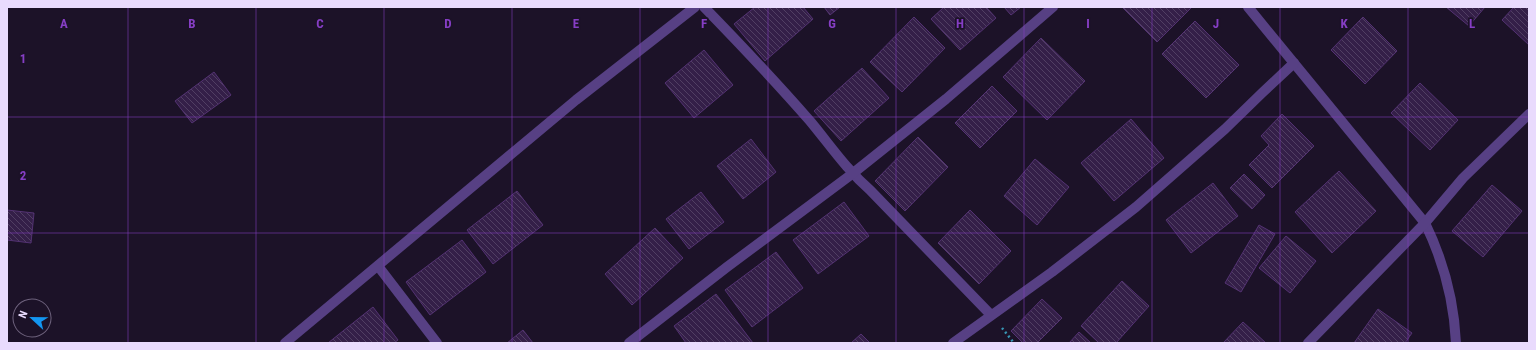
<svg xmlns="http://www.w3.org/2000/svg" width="1536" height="350" viewBox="0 0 1536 350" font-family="'Roboto Condensed',sans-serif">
<defs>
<pattern id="building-back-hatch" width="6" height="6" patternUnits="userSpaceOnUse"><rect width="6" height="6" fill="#341f48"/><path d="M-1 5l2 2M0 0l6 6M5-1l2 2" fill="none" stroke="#513f63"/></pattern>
</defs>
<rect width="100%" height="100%" fill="#1c1228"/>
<!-- building -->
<g fill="url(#building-back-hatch)" stroke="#533272">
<polygon points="755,7 803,7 813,19 765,61 734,24"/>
<polygon points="824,7 840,7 830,15"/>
<polygon points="944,7 986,7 996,18 960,50 931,19"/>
<polygon points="1004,7 1021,7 1011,15"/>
<polygon points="1122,7 1191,7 1191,8 1157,42"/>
<polygon points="1446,7 1485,7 1469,26"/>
<polygon points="1514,7 1529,7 1529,45 1502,20"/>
<polygon points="914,17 945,48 902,92 870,62"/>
<polygon points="1363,17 1397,51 1365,84 1331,50"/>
<polygon points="1195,21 1239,65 1206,98 1162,54"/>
<polygon points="1041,38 1085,81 1047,120 1003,77"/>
<polygon points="704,50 733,85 694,118 665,83"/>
<polygon points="862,68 889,98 841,141 814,111"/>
<polygon points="214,72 231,95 192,123 175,101"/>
<polygon points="1420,83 1458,120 1430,150 1391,113"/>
<polygon points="992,86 1017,111 980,148 955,123"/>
<polygon points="1282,114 1314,146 1272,188 1249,165 1269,145 1261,136"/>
<polygon points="1131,119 1164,158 1114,201 1081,163"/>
<polygon points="918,137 948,167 905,211 875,181"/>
<polygon points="751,139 776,172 743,199 717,166"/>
<polygon points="1035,159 1069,187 1037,225 1004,196"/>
<polygon points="1339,171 1376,211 1332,253 1295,212"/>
<polygon points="1244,174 1265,195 1252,209 1230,188"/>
<polygon points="1213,183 1238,216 1191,253 1166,220"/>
<polygon points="1492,185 1522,211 1483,257 1452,231"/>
<polygon points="517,191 543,225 493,264 467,230"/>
<polygon points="701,192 724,222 689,249 666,219"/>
<polygon points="844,202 869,236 818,274 793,240"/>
<polygon points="7,210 34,213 31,243 7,240"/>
<polygon points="970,210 1011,251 979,284 938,243"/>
<polygon points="1259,225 1275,234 1241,292 1225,283"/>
<polygon points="655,228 683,258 632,305 605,274"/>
<polygon points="1286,236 1316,261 1290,293 1259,268"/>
<polygon points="462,240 486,272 430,315 406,282"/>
<polygon points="776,252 803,288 752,327 725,290"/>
<polygon points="1122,281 1149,306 1116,343 1099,343 1081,326"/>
<polygon points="716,294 753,343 686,343 674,326"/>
<polygon points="1042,299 1062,318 1037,343 1023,343 1011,331"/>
<polygon points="373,307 398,340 394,343 328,343"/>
<polygon points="1378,309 1412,333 1405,343 1354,343"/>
<polygon points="1243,322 1266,343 1223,343"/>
<polygon points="523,330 533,343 507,343"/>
<polygon points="1079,332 1091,343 1069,343"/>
<polygon points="861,334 870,343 851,343"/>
</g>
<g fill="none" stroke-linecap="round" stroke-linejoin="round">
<!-- path -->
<polyline stroke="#3895b3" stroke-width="2.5" stroke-dasharray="2 3" stroke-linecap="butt" points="1002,328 1014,343"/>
<!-- minor -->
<g stroke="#574084" stroke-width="10">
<path d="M 704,7 C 740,44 776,82 810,121 C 830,145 846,169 870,190 L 991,315"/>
<path d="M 1248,7 L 1425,223 C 1444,262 1454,299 1456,343"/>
<polyline points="378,266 437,343"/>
<polyline points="285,343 576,100 695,7"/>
<polyline points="629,343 727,267 852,174 946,99 1053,7"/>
<polyline points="953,343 1052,272 1136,207 1225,129 1262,93 1294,63"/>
<polyline points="1308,343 1425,223 1463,178 1529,114"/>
</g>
</g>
<!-- grid -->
<path fill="none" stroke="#863ec5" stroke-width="1" stroke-opacity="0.55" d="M 128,7 L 128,343M 256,7 L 256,343M 384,7 L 384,343M 512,7 L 512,343M 640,7 L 640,343M 768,7 L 768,343M 896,7 L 896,343M 1024,7 L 1024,343M 1152,7 L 1152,343M 1280,7 L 1280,343M 1408,7 L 1408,343M 7,117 L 1529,117M 7,233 L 1529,233"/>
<g font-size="13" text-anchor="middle" font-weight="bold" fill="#863ec5" stroke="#1c1228" stroke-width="3.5" stroke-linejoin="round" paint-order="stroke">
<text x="64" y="28">A</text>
<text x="192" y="28">B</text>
<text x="320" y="28">C</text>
<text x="448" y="28">D</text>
<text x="576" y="28">E</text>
<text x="704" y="28">F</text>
<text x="832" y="28">G</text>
<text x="960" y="28">H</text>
<text x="1088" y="28">I</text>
<text x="1216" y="28">J</text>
<text x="1344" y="28">K</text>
<text x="1472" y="28">L</text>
<text x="23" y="63">1</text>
<text x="23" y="180">2</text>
</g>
<!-- border -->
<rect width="1536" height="350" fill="none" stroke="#e9dbfd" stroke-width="16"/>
<!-- north arrow -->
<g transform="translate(32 318) rotate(292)"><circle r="19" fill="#1c1228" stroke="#6e627d"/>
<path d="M0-3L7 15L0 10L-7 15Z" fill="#1396f1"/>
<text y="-6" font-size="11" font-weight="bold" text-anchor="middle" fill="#e9dbfd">N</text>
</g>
</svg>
